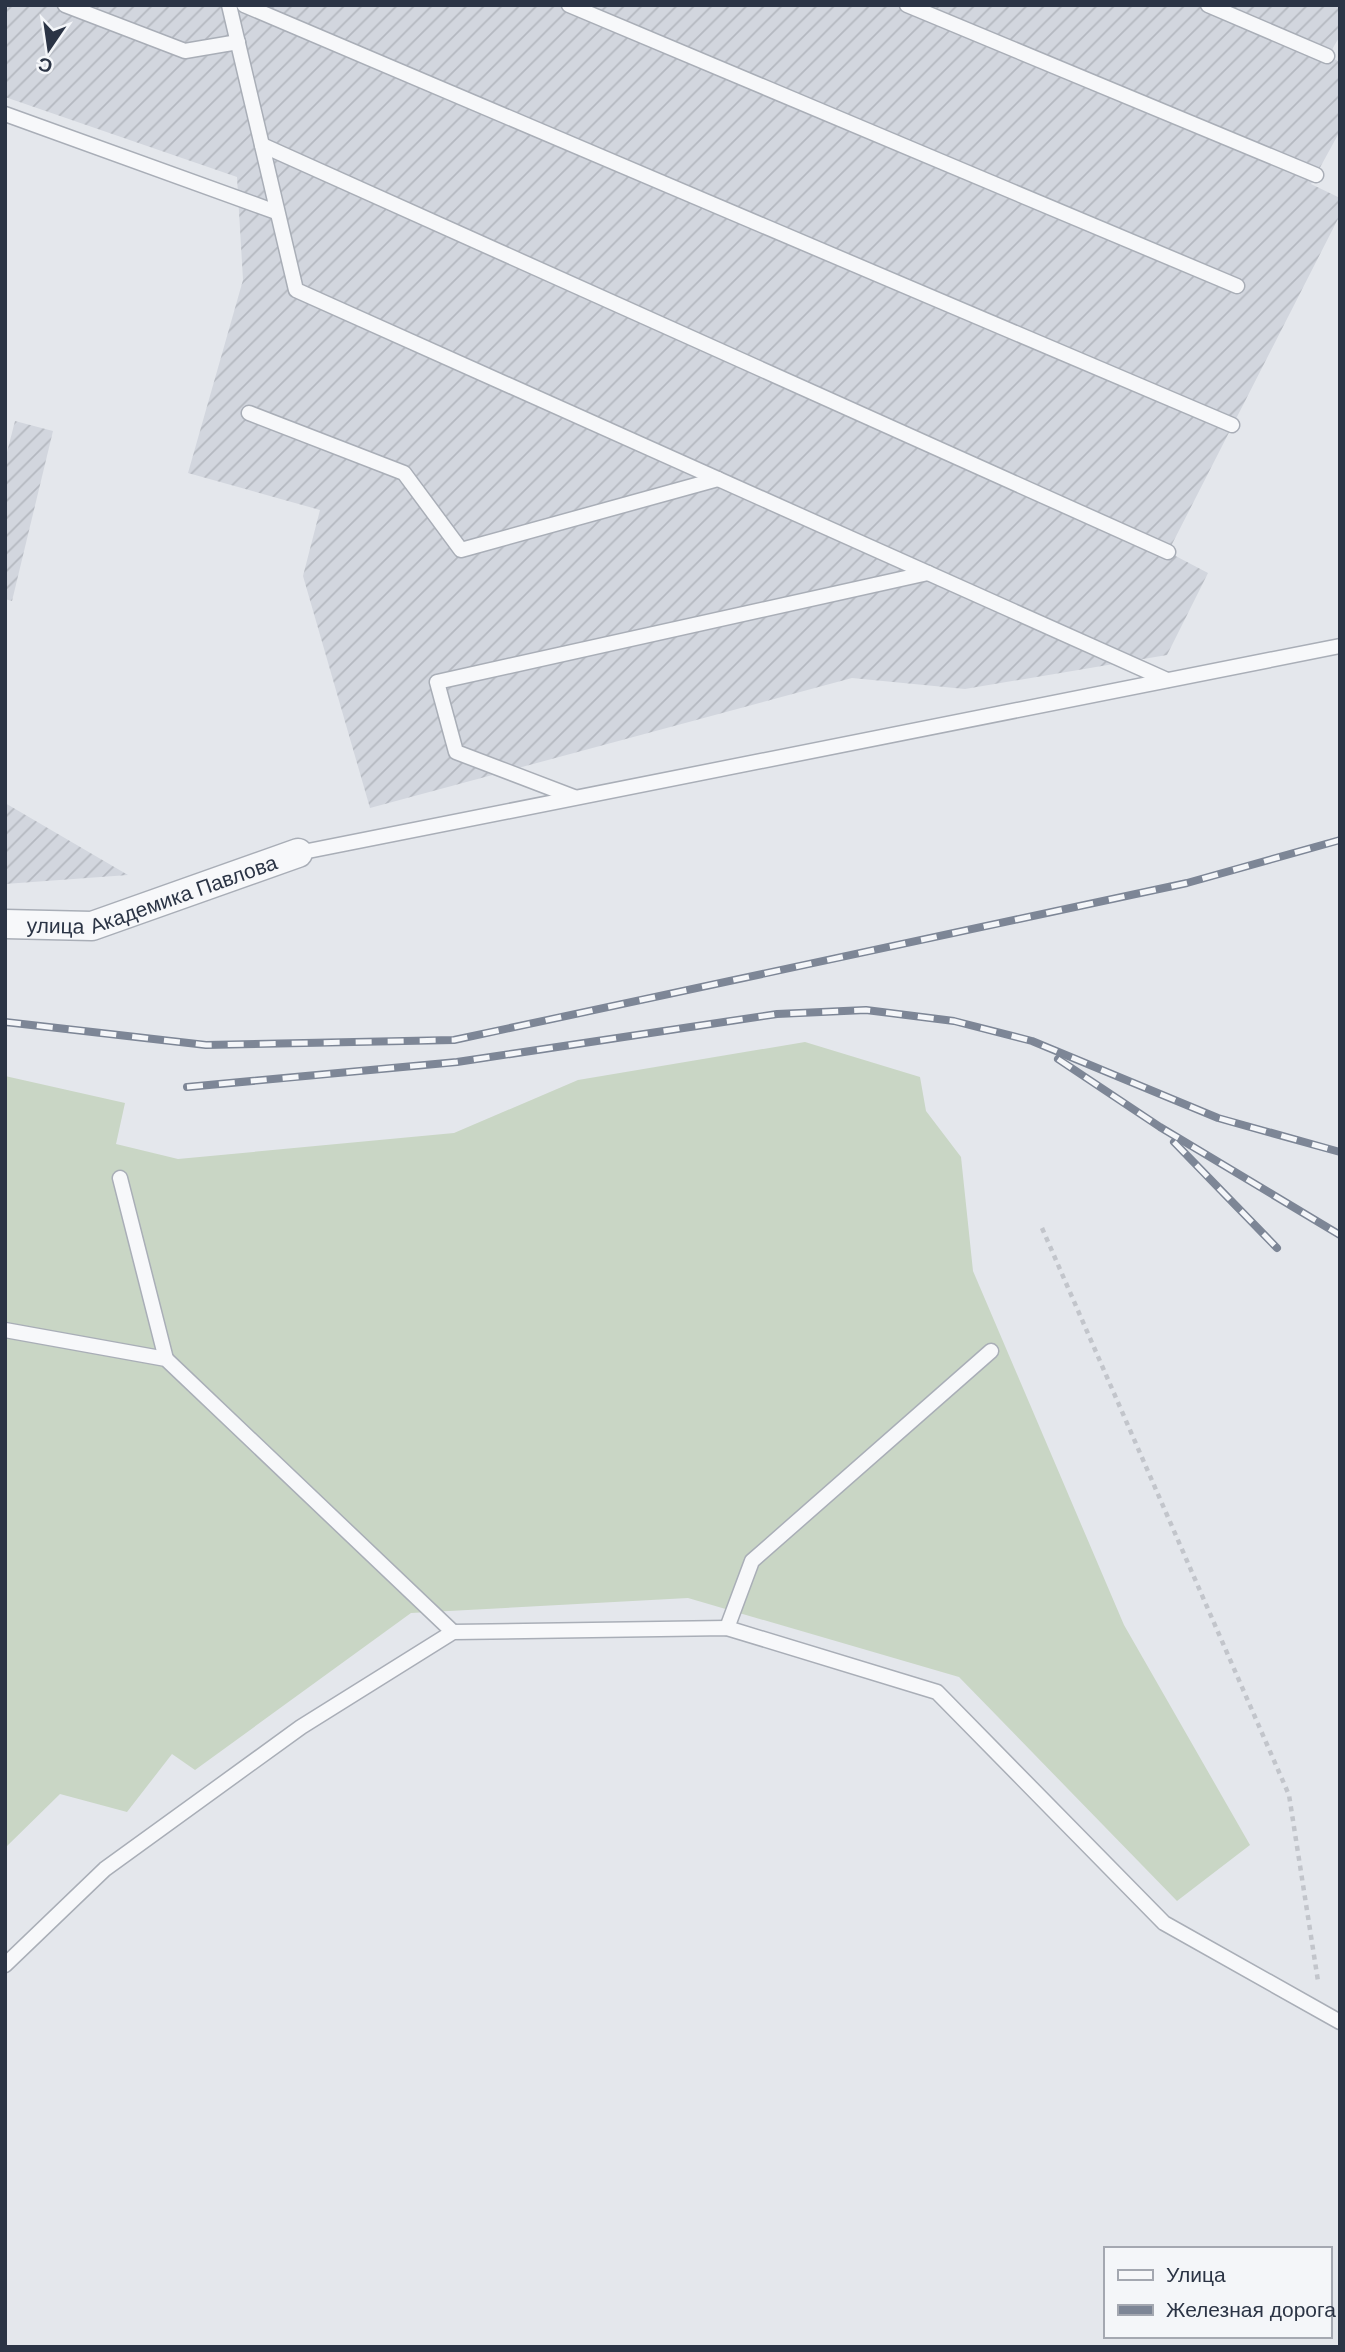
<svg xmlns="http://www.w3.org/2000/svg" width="1345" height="2352" viewBox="0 0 1345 2352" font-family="Helvetica,sans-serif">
<defs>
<pattern id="industrial-furrows" width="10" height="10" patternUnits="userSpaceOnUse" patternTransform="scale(1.75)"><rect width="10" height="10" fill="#d2d6de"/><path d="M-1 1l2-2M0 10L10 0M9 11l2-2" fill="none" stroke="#b4b8c0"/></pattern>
</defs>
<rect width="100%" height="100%" fill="#e4e7ec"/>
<!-- industrial -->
<g fill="url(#industrial-furrows)">
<polygon points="5,5 1340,5 1340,36 1328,56 1340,62 1340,131 1311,184 1340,198 1340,215 1168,552 1208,573 1167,655 965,689 852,678 370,808 303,576 320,510 188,473 243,280 237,177 5,97"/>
<polygon points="15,421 53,431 12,601 5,599 5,460"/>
<polygon points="5,803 128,875 5,884"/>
</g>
<!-- garden -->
<polygon fill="#c9d6c5" points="805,1042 920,1077 926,1111 961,1157 973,1271 1124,1625 1250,1845 1177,1901 959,1677 688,1598 411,1613 195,1770 172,1754 127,1812 60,1794 5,1848 5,1076 125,1103 116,1144 178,1159 454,1133 578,1080"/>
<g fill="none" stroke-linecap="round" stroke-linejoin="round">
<defs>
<g id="lane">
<polyline points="65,5 185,51 238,42"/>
<polyline points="229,5 296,290 1167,680"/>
<polyline points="244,5 1232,425"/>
<polyline points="569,5 1237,286"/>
<polyline points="907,5 1316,175"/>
<polyline points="1208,5 1327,56"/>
<polyline points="5,114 276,212"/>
<polyline points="262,145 1168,552"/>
<polyline points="249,413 404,473 461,550 718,479"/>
<polyline points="574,797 456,752 437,682 928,573"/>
<polyline points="298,853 1340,646"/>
<polyline points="120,1178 166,1359"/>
<polyline points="5,1330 166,1359 453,1632"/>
<polyline points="727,1628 752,1561 991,1351"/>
<polyline points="5,1965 105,1869 301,1727 453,1632 727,1628 937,1692 1164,1923 1340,2022"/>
</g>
<g id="street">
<path id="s1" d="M 5,924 L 92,926 L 298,853"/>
</g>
</defs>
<!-- lane casing -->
<use href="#lane" stroke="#a9aeb7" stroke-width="17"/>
<!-- street casing -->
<use href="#street" stroke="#a9aeb7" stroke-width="31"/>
<!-- path -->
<polyline stroke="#c2c5cb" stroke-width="4.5" stroke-dasharray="5 5" stroke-linecap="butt" points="1042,1228 1289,1795 1318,1981"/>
<!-- lane -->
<use href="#lane" stroke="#f7f8fa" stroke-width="14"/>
<!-- street -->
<use href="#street" stroke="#f7f8fa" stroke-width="28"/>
<defs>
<g id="rail">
<polyline points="5,1022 206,1045 454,1040 1187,883 1340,840"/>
<polyline points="1058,1059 1160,1127 1340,1235"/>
<polyline points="187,1087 457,1062 777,1014 866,1010 954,1021 1032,1041 1218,1118 1340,1152"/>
<polyline points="1174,1142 1277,1248"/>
</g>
</defs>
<!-- rail casing -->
<use href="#rail" stroke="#7d8696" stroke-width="8"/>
<!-- rail -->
<use href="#rail" stroke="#f4f6f9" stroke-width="5" stroke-dasharray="16" stroke-linecap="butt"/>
</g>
<g text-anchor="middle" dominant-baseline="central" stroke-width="7" stroke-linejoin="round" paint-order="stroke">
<!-- street labels -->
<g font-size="21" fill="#2b3445" stroke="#f4f6f9">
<text stroke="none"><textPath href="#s1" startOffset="152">улица Академика Павлова</textPath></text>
</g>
</g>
<!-- border -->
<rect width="1345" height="2352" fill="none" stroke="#2b3445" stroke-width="14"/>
<!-- legend -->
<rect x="1104" y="2247" width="228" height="91" fill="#f4f6f9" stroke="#a4a8b1" stroke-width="2"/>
<rect x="1118" y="2270" width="35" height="10" fill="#f7f8fa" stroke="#a4a8b1" stroke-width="2"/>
<text x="1166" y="2282" font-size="21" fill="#2b3445">Улица</text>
<rect x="1118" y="2305" width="35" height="10" fill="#7d8696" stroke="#a4a8b1" stroke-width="2"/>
<text x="1166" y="2317" font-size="21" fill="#2b3445">Железная дорога</text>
<!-- north arrow -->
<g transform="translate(49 49) rotate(193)" stroke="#f4f6f9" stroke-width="5" paint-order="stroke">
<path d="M0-5L12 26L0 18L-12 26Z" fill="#2b3445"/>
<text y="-10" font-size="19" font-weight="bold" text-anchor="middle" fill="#2b3445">С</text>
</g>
</svg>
